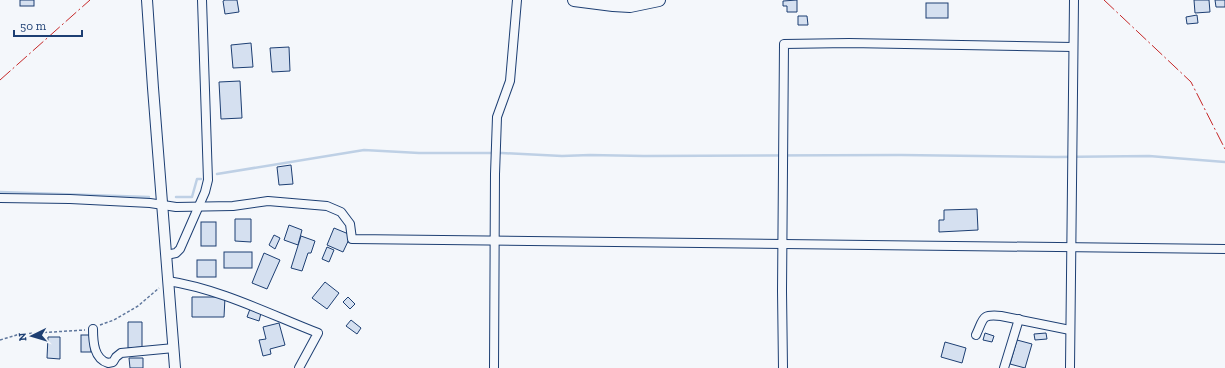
<svg xmlns="http://www.w3.org/2000/svg" width="1225" height="368" viewBox="0 0 1225 368" font-family="'Zilla Slab',serif">
<rect width="100%" height="100%" fill="#f4f7fb"/>
<g fill="none" stroke-linecap="round" stroke-linejoin="round">
<!-- stream -->
<g stroke="#bed0e5" stroke-width="2.5">
<polyline points="217,174 364,150 419,153 502,153 562,156 590,155 644,156 901,155 1056,157 1149,156 1225,162"/>
<polyline points="0,192 149,197"/>
<polyline points="176,197 192,197 197,179 201,179"/>
</g>
</g>
<!-- building -->
<g fill="#d5e0f0" stroke="#1d3f73">
<rect x="20" y="0" width="14" height="6"/>
<polygon points="225,0 237,0 239,12 225,14 223,1"/>
<polygon points="797,0 797,12 787,12 787,6 783,6 783,1"/>
<polygon points="1194,0 1209,0 1210,12 1195,13"/>
<polygon points="1215,0 1225,0 1225,7 1216,7"/>
<rect x="926" y="3" width="22" height="15"/>
<polygon points="1197,15 1198,23 1187,24 1186,17"/>
<polygon points="798,16 807,16 808,25 798,25"/>
<polygon points="251,43 253,67 233,68 231,45"/>
<polygon points="289,47 290,71 272,72 270,48"/>
<polygon points="240,81 242,118 221,119 219,82"/>
<polygon points="291,165 293,184 279,185 277,167"/>
<polygon points="977,209 978,230 939,232 939,220 944,220 944,210"/>
<polygon points="235,219 251,219 251,242 235,241"/>
<rect x="201" y="222" width="15" height="24"/>
<polygon points="289,225 302,230 298,245 284,240"/>
<polygon points="334,228 351,235 343,252 327,245"/>
<polygon points="274,235 280,238 275,249 269,245"/>
<polygon points="301,236 315,241 311,253 308,253 302,271 291,268"/>
<polygon points="327,247 334,250 329,262 322,259"/>
<rect x="224" y="252" width="28" height="16"/>
<polygon points="264,253 280,260 267,289 252,283"/>
<rect x="197" y="260" width="19" height="17"/>
<polygon points="325,282 339,293 327,309 312,298"/>
<polygon points="192,297 225,297 224,317 192,317"/>
<polygon points="348,297 355,304 350,309 343,302"/>
<polygon points="250,309 261,313 259,321 247,317"/>
<polygon points="351,320 361,328 357,334 346,326"/>
<polygon points="128,322 142,322 142,347 128,348"/>
<polygon points="279,323 285,345 270,349 271,354 263,356 259,340 266,339 263,327"/>
<polygon points="985,333 994,336 992,342 983,340"/>
<polygon points="1046,333 1047,339 1035,340 1034,334"/>
<rect x="81" y="335" width="10" height="17"/>
<polygon points="48,337 60,337 60,359 47,358"/>
<polygon points="1017,340 1032,344 1025,368 1010,364"/>
<polygon points="945,342 966,348 962,363 941,357"/>
<polygon points="129,358 143,358 143,368 130,368"/>
</g>
<g fill="none" stroke-linecap="round" stroke-linejoin="round">
<defs>
<g id="minor">
<polyline points="0,198 70,199 150,203 176,207 233,206 268,201 327,206 341,212 350,224 352,239 1225,249"/>
<polyline points="166,255 176,253 180,249 205,192 208,180 202,0"/>
<path d="M 168,281 C 220,289 269,314 318,333 L 299,368"/>
<path d="M 93,329 C 93,342 94,359 108,363 L 113,362 L 116,357 L 121,353 L 174,348"/>
<path d="M 976,335 C 984,318 981,314 1001,316 L 1070,330"/>
<polyline points="494,368 495,174 497,117 510,81 517,0"/>
<polyline points="783,368 782,291 784,44 849,43 1073,47"/>
<polyline points="1004,368 1019,319"/>
<polyline points="1070,368 1074,0"/>
</g>
<polyline id="tertiary" points="147,0 153,88 175,368"/>
<polyline id="secondary" points="574,0 613,5 630,6 659,0"/>
</defs>
<!-- minor casing -->
<use href="#minor" stroke="#1d3f73" stroke-width="10"/>
<!-- tertiary casing -->
<use href="#tertiary" stroke="#1d3f73" stroke-width="12"/>
<!-- secondary casing -->
<use href="#secondary" stroke="#1d3f73" stroke-width="14"/>
<!-- path -->
<g stroke="#5e769c" stroke-width="1.5" stroke-dasharray="3 2" stroke-linecap="butt">
<polyline points="100,325 114,320 138,306 159,288"/>
<polyline points="0,340 20,334 85,330"/>
</g>
<!-- minor -->
<use href="#minor" stroke="#f4f7fb" stroke-width="8"/>
<!-- tertiary -->
<use href="#tertiary" stroke="#f4f7fb" stroke-width="10"/>
<!-- secondary -->
<use href="#secondary" stroke="#f4f7fb" stroke-width="12"/>
<!-- power -->
<g stroke="#c62828" stroke-width="1" stroke-dasharray="14 3 2 3" stroke-linecap="butt">
<polyline points="1104,0 1191,82 1225,149"/>
<polyline points="0,80 90,0"/>
</g>
</g>
<!-- north arrow -->
<g transform="translate(32 336) rotate(265)" stroke="#f4f7fb" stroke-width="3" paint-order="stroke">
<path d="M0-3L7 15L0 10L-7 15Z" fill="#1d3f73"/>
<text y="-6" font-size="11" font-weight="bold" text-anchor="middle" fill="#1d3f73">N</text>
</g>
<!-- scale -->
<path d="M14 30v6h68v-6" fill="none" stroke="#1d3f73" stroke-width="2"/>
<text x="20" y="30" font-size="12" fill="#1d3f73" stroke="#f4f7fb" stroke-width="3" paint-order="stroke">50 m</text>
</svg>
